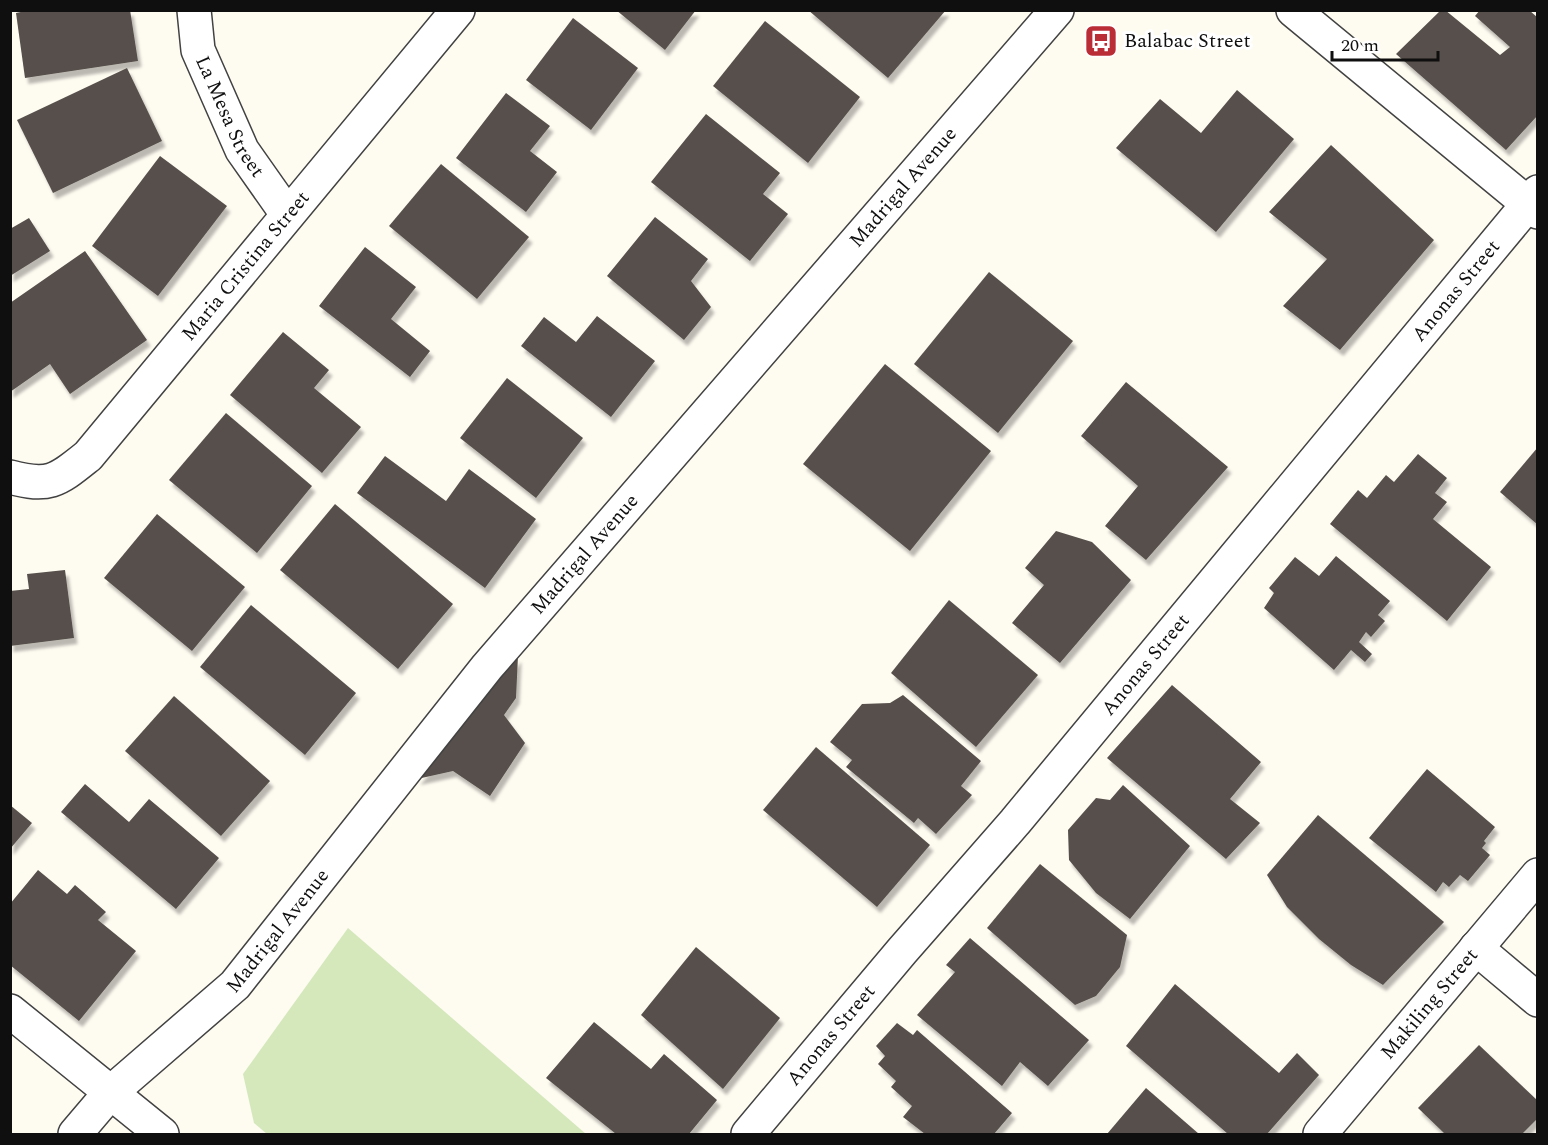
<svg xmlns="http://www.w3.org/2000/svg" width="1548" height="1145" viewBox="0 0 1548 1145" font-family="Spectral,serif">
<defs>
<filter id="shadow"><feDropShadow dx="3.5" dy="6" stdDeviation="1.5" flood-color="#0004"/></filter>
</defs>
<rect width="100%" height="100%" fill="#fefbf1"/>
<!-- green -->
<polygon fill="#d4e8bb" points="348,928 586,1134 267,1134 254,1123 243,1074"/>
<!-- building -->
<g fill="#57504b" filter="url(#shadow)">
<polygon points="30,10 130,10 138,61 25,78 16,13"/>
<polygon points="616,10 696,10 665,50"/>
<polygon points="808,10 946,10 888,78"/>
<polygon points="1441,10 1445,10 1500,55 1510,47 1475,16 1480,10 1529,10 1538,18 1538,115 1506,150 1396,54"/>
<polygon points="573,18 638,68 591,130 526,80"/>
<polygon points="765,21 860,97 808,163 713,86"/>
<polygon points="127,68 162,141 53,193 17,120"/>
<polygon points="1237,90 1294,139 1216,232 1116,148 1160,99 1201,133"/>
<polygon points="506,93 550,126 530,151 557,172 526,212 456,158"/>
<polygon points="706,114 780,173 763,194 788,214 750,261 651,182"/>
<polygon points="1331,145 1434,240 1340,350 1283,306 1327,259 1269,212"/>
<polygon points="160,156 227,206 158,296 92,246"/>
<polygon points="441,164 529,237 477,299 389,226"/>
<polygon points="655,217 708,259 691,281 711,307 684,340 607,276"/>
<polygon points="29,218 50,251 10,276 10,229"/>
<polygon points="365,247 416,287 391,319 430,351 410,377 319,306"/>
<polygon points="85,251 147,340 70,394 50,364 10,392 10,303"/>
<polygon points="989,272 1073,341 998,433 914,364"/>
<polygon points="597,316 655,361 611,417 521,346 544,317 576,342"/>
<polygon points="283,332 329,370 314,388 361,427 322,473 230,395"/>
<polygon points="885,364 991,451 910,551 803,464"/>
<polygon points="507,378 583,438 536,498 460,438"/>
<polygon points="1126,382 1228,467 1146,560 1105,526 1138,486 1081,436"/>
<polygon points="226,413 312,486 257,553 169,480"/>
<polygon points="1538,447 1538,525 1500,492"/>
<polygon points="1418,454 1447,478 1435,493 1447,502 1433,519 1491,567 1447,621 1330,524 1358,490 1367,498 1386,475 1394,482"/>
<polygon points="385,456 446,501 469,469 536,519 485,588 357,493"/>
<polygon points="335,504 453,604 398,669 280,570"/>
<polygon points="157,514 245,587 192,651 104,578"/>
<polygon points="1056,531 1092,542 1131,580 1060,663 1012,623 1044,585 1025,568"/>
<polygon points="1336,556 1390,601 1378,615 1385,621 1371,637 1366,632 1359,642 1372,654 1365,662 1351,650 1334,670 1264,608 1274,593 1269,588 1295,557 1319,576"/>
<polygon points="65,570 74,638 10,646 10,591 29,589 27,574"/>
<polygon points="949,600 1038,675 976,747 891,673"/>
<polygon points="251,605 356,693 305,755 200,667"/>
<polygon points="518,656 516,698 504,715 525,743 490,796 453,771 417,779"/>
<polygon points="1172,685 1261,762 1230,799 1260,823 1226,859 1107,758"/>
<polygon points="903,695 981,761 961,786 972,795 936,834 918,818 914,823 846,767 852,760 830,742 862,704 890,703"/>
<polygon points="174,696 270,781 221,836 125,751"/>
<polygon points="816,747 930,845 877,907 763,810"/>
<polygon points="1427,769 1495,827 1484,841 1486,843 1482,848 1490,855 1468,881 1460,875 1449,887 1443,882 1436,892 1369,838"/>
<polygon points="85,784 129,822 149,799 219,858 176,909 61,812"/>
<polygon points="1123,785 1190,846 1130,919 1096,893 1069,860 1068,830 1096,798 1110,800"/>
<polygon points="10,805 32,823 10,849"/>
<polygon points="1318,815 1444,922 1383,985 1351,965 1319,939 1287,907 1267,875"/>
<polygon points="1040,864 1127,935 1120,967 1096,996 1075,1005 987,928"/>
<polygon points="38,870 67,894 75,885 106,912 98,920 136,951 79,1021 10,965 10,904"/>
<polygon points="970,938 1089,1040 1048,1086 1020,1062 1002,1086 917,1015 955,972 946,965"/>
<polygon points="696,947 780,1018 723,1089 641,1015"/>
<polygon points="1175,984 1279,1073 1297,1053 1319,1075 1267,1134 1228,1134 1126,1046"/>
<polygon points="594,1022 651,1069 664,1054 717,1100 689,1134 616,1134 546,1078"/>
<polygon points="897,1023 913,1035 917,1030 1012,1113 994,1134 925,1134 903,1117 912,1106 891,1087 896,1081 878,1064 885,1056 876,1046"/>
<polygon points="1479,1045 1538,1101 1538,1118 1522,1134 1445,1134 1418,1108"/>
<polygon points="1146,1088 1199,1134 1107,1134"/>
</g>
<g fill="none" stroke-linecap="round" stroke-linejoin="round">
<defs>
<g id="minor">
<path id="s1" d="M 194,10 L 198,50 L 242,150 L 287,214"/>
<polyline points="1293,10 1538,212"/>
<path id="s2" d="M 10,477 C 50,488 58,480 88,456 L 458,10"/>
<polyline points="1476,948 1538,1000"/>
<polyline points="10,1011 162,1134"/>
<path id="s3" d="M 75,1134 L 109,1094 L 235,985 L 487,667 L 1057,10"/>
<path id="s4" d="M 748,1134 L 902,951 L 1015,822 L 1538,192"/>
<path id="s5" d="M 1320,1134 L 1538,875"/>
</g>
</defs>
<!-- minor casing -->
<use href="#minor" stroke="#424242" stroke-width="36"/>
<!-- minor -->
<use href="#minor" stroke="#fff" stroke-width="33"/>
</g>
<!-- icons -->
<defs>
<symbol id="bus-square" viewBox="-11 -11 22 22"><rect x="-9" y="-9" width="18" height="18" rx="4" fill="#ba2c36" stroke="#fff"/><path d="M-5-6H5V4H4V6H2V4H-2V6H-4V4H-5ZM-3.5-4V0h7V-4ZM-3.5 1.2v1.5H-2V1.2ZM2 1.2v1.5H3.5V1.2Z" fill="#fff"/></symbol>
</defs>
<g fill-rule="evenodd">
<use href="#bus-square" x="1082" y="22" width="38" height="38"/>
</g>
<g text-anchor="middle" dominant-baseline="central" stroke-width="6" stroke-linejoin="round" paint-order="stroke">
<!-- poi labels -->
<g font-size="20" fill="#0f0f0f" stroke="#fff" text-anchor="start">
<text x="1124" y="41">Balabac Street</text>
</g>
<!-- street labels -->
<g font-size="20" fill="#0f0f0f" stroke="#fff">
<text stroke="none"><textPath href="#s1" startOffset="114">La Mesa Street</textPath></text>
<text stroke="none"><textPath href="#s3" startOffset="1260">Madrigal Avenue</textPath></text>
<text stroke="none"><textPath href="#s2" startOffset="333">Maria Cristina Street</textPath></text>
<text stroke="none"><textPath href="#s4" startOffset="1101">Anonas Street</textPath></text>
<text stroke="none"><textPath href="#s3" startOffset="774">Madrigal Avenue</textPath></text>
<text stroke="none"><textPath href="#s4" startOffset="615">Anonas Street</textPath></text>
<text stroke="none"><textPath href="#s3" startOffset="288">Madrigal Avenue</textPath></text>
<text stroke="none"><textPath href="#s5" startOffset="170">Makiling Street</textPath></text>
<text stroke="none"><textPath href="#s4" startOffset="129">Anonas Street</textPath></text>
</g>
</g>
<!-- border -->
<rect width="1548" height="1145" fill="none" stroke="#0f0f0f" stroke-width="24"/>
<!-- scale -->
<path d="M1332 51v9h106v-9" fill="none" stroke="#0f0f0f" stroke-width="3"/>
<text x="1341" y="51" font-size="18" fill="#0f0f0f" stroke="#ffffff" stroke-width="4.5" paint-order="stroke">20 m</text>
</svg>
